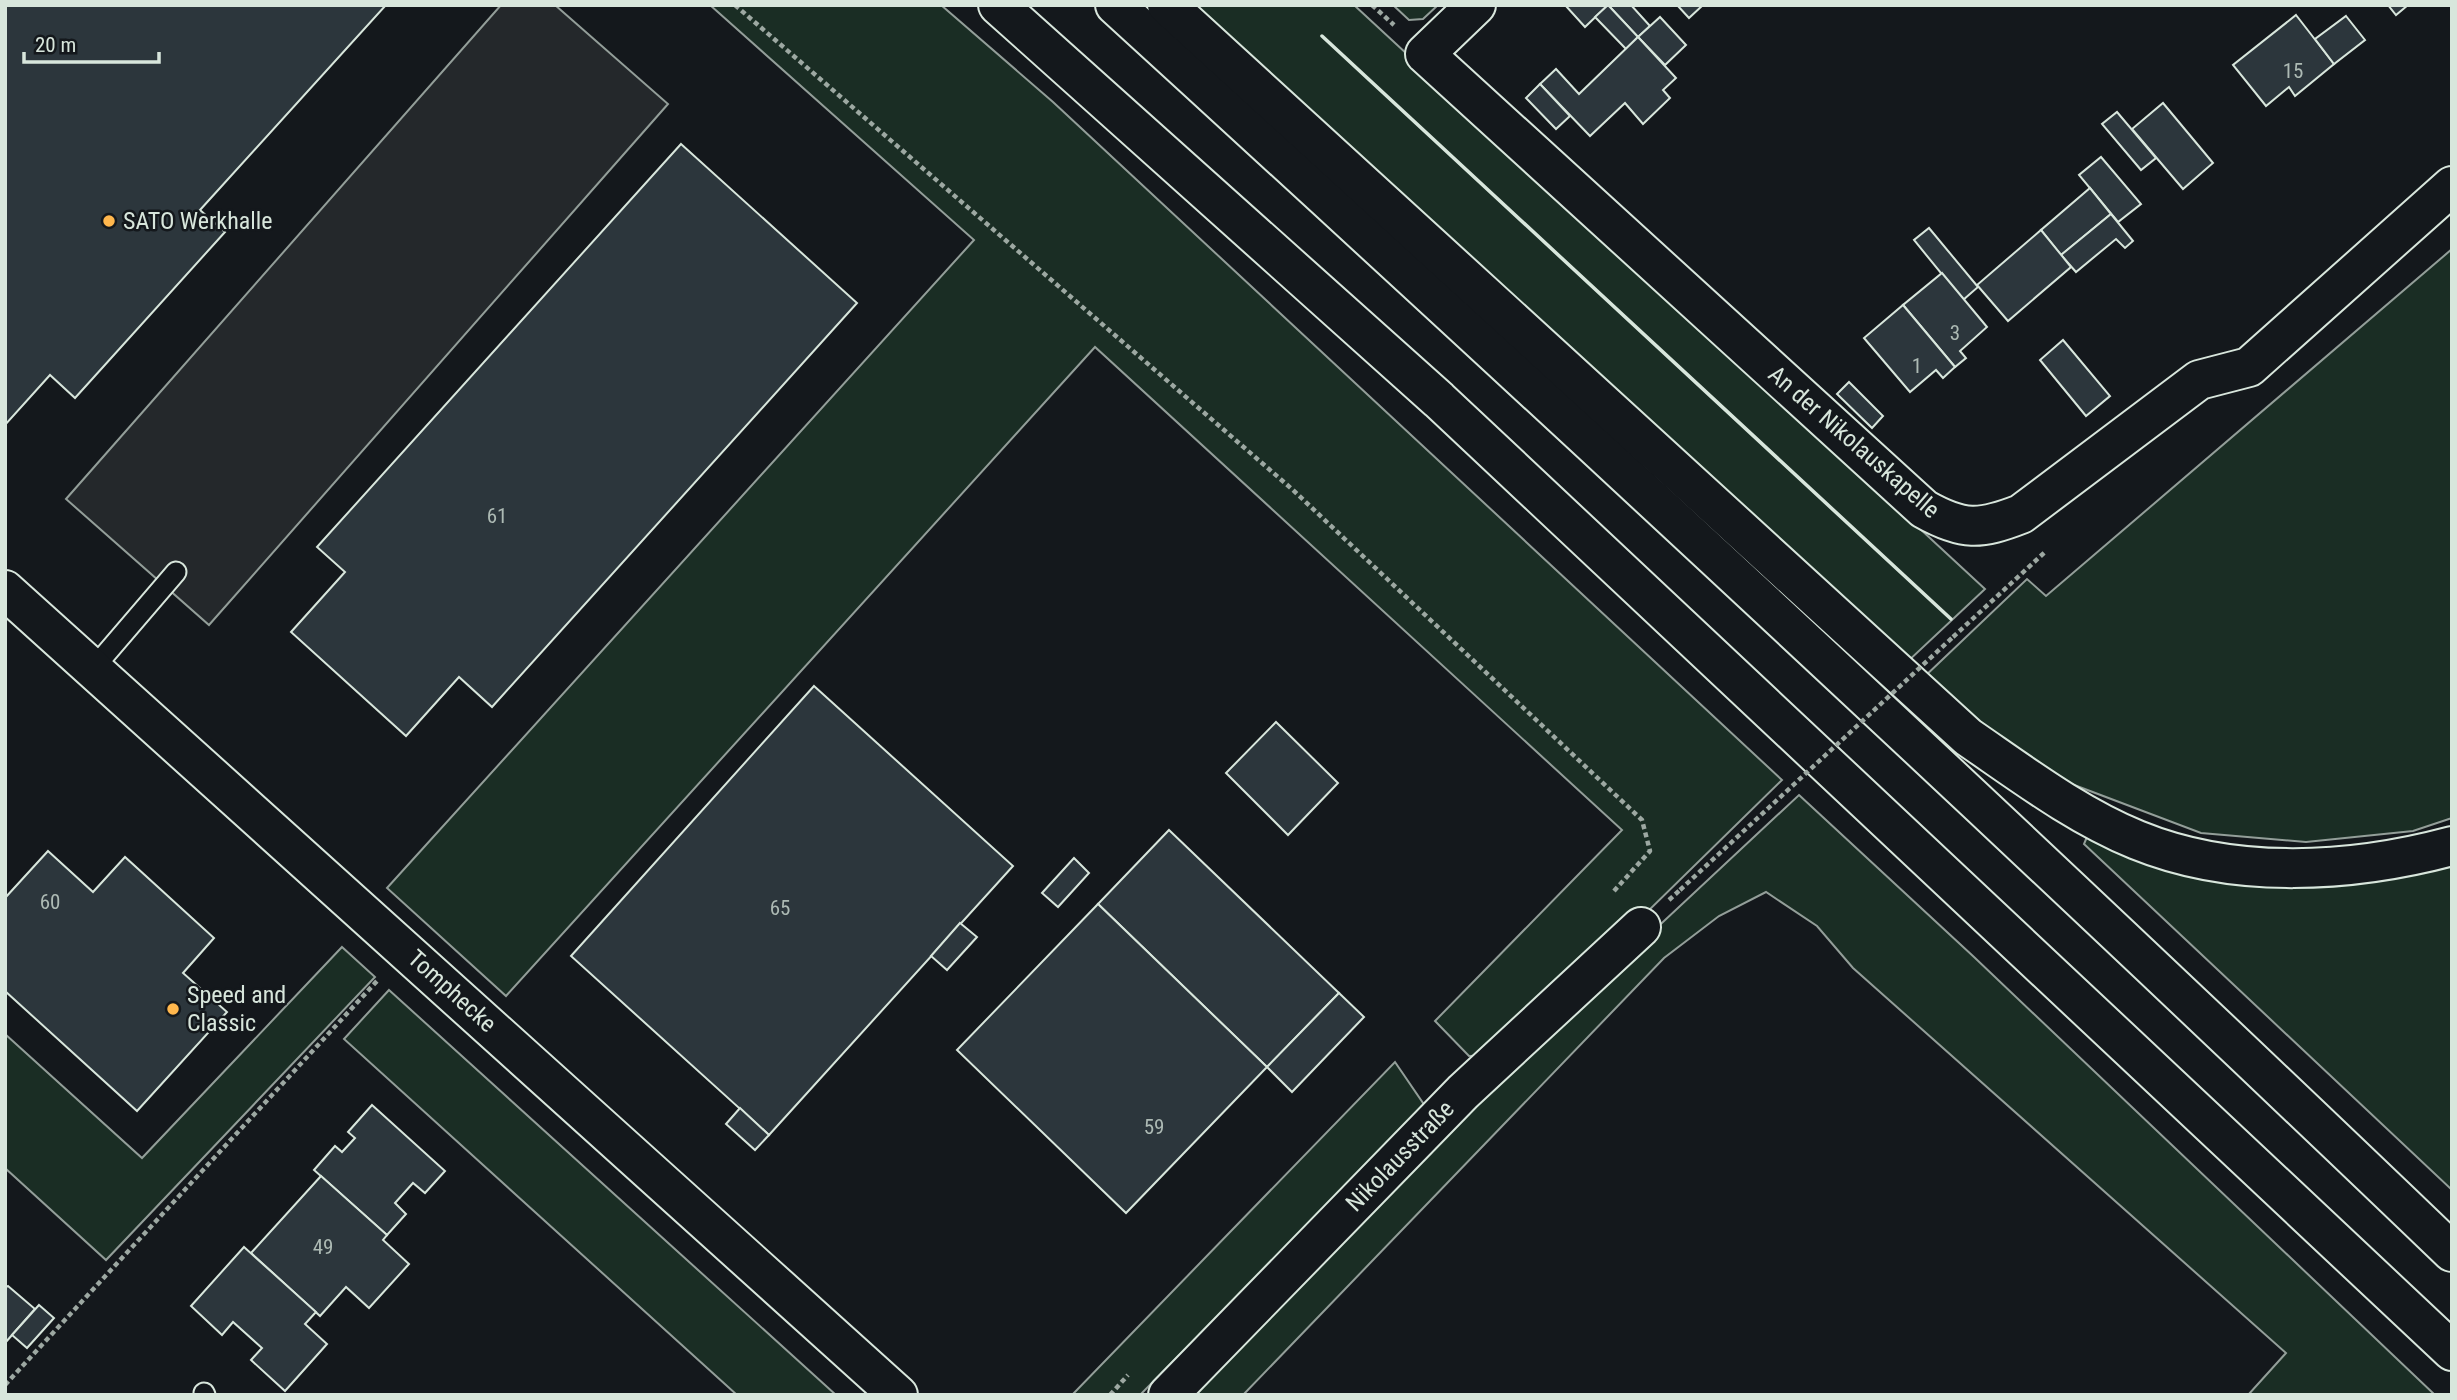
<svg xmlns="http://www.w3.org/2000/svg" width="2457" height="1400" viewBox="0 0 2457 1400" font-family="'Roboto Condensed',sans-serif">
<rect width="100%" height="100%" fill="#14181c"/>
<!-- green -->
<g fill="#1a2d24" stroke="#939e99" stroke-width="2">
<polygon points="710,5 941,5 1053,102 1782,780 1501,1055 1469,1056 1435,1021 1622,830 1095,347 506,996 387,888 974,240"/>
<polygon points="1185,5 1354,5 1985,589 1904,665"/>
<polygon points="1393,5 1438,5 1423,19 1409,20"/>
<polygon points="2452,249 2452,818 2413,831 2306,842 2201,833 2061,780 1973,723 1922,679 2027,579 2046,596"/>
<polygon points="1799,795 1974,957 2435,1395 2248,1395 2286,1353 1853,968 1817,926 1766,892 1719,916 1664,958 1243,1395 1191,1395 1512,1063"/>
<polygon points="2089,832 2120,848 2452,861 2452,1190 2084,844"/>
<polygon points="342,947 375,977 106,1260 5,1168 5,1034 142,1158"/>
<polygon points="389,990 836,1395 737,1395 344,1039"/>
<polygon points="1395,1062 1425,1106 1140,1395 1072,1395"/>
</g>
<!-- parking -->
<polygon fill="#24282b" stroke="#939e99" stroke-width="2" points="501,5 555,5 668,104 209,625 66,499"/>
<!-- building -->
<g fill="#2c363c" stroke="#d8e6dc" stroke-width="2">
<polygon points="5,5 386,5 200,210 225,232 75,398 50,375 5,425"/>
<polygon points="1565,5 1608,5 1585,27"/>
<polygon points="1608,5 1631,5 1650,26 1638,37"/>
<polygon points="1608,5 1638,37 1626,49 1595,17"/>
<polygon points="1677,5 1703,5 1689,18"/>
<polygon points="2388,5 2408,5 2396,15"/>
<polygon points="2296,15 2334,64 2295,96 2289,87 2266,106 2233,65"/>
<polygon points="2346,16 2365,40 2334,64 2315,39"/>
<polygon points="1660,17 1686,45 1665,65 1638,37"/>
<polygon points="1638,37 1676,78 1663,90 1670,98 1643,124 1625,103 1590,136 1540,84 1556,69 1579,94"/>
<polygon points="1540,84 1570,116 1556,129 1526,98"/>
<polygon points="2163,103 2213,163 2183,189 2132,129"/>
<polygon points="2117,112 2156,158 2141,170 2102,124"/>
<polygon points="681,144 857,303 492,707 459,677 406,736 291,632 345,572 317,547"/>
<polygon points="2101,157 2141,204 2118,222 2079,175"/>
<polygon points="2090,188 2111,214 2061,255 2041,230"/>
<polygon points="2111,214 2133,241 2125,248 2116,239 2076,272 2061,255"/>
<polygon points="1929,228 1978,287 1963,300 1914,240"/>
<polygon points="2041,230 2071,267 2008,321 1977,285"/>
<polygon points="1942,273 1987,327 1960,351 1966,358 1955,367 1903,305"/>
<polygon points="1903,305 1955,367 1943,378 1936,370 1910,392 1864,338"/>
<polygon points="2063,340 2110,396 2086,416 2040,360"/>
<polygon points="1849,382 1883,416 1872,428 1837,394"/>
<polygon points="814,686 1013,866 769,1135 571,956"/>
<polygon points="1276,722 1338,783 1288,835 1226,773"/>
<polygon points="1169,830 1339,993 1267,1067 1098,904"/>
<polygon points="48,851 93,892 125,857 214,938 183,973 227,1012 137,1111 5,991 5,898"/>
<polygon points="1074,858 1089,873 1058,907 1042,893"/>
<polygon points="1098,904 1267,1067 1126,1213 957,1050"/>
<polygon points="960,923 977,937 947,970 931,956"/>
<polygon points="1339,993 1364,1017 1292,1092 1267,1067"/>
<polygon points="372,1105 445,1171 425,1193 413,1183 395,1203 406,1214 387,1235 314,1170 335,1146 342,1152 355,1138 348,1132"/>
<polygon points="740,1108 769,1135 755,1150 726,1124"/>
<polygon points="321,1176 387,1235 383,1240 409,1264 369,1308 346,1287 320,1316 251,1253"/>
<polygon points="244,1247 316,1312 305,1324 327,1344 285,1391 251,1360 262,1348 233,1322 222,1335 191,1306"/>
<polygon points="8,1286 35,1309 5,1343 5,1288"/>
<polygon points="39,1305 54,1318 27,1348 12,1335"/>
</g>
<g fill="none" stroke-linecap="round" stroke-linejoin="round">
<defs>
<g id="service">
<polyline points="92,670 176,572"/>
<polyline points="204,1393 205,1395"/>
</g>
<g id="minor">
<path d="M 1476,5 L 1425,54 L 1924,509 C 1963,531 1980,530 2021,514 L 2199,380 L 2249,367 L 2452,186"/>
<polyline points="5,590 898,1395"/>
<polyline points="1168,1395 1463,1092 1641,927"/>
</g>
<g id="motorway">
<polyline points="998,5 1439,400 2452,1351"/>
<path d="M 1115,5 C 1565,416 2012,830 2452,1252"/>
<path d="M 1167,5 L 1968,737 C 2022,774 2076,815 2137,840 C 2235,880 2351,873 2452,846"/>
</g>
</defs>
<!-- service casing -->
<use href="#service" stroke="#d8e6dc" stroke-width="23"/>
<!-- minor casing -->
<use href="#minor" stroke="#d8e6dc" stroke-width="42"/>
<!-- motorway casing -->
<use href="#motorway" stroke="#d8e6dc" stroke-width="42"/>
<!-- path -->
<g stroke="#9da8a2" stroke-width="4.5" stroke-dasharray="5 3.5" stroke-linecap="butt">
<polyline points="735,5 1293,490 1642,820 1650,851 1614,891"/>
<polyline points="1372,5 1394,25"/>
<polyline points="1953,637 2045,552"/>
<polyline points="1669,900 1680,890"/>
<polyline points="5,1385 377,981"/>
<polyline points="1110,1395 1128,1375"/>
</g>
<!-- service -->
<use href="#service" stroke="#14181c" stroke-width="19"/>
<!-- minor -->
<use href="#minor" stroke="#14181c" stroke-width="38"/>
<!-- motorway -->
<use href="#motorway" stroke="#14181c" stroke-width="38"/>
<!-- path-bridge -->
<polyline stroke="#9da8a2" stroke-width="4.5" stroke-dasharray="5 3.5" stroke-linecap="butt" points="1680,890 1953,637"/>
<!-- wall -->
<polyline stroke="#d8e6dc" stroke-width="3.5" points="1322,36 1951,619"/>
</g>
<!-- markers -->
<g fill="#ffb74d" stroke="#14181c" stroke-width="2.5">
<circle cx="109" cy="221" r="7"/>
<circle cx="173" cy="1009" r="7"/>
</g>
<g text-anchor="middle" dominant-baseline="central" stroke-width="5" stroke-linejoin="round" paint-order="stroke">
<!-- number labels -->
<g font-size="21" fill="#adbab4">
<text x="2293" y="71">15</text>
<text x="1955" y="333">3</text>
<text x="1917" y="366">1</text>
<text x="497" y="516">61</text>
<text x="50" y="902">60</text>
<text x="780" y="908">65</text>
<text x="1154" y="1127">59</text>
<text x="323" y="1247">49</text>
</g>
<!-- poi labels -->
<g font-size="24" fill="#d8e6dc" stroke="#14181c" text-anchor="start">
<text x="123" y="221">SATO Werkhalle</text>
<text x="187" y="995">Speed and<tspan x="187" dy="28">Classic</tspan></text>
</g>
<!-- street labels -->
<g font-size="24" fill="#d8e6dc" stroke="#14181c">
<text transform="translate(1854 442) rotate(41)">An der Nikolauskapelle</text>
<text transform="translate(452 991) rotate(42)">Tomphecke</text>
<text transform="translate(1400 1156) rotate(-46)">Nikolausstraße</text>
</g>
</g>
<!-- border -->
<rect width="2457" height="1400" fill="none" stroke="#d8e6dc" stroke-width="14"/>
<!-- scale -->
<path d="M24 52v10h135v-10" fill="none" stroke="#d8e6dc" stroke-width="3.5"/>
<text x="35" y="52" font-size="21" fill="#d8e6dc" stroke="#14181c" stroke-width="5" paint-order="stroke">20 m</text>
</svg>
